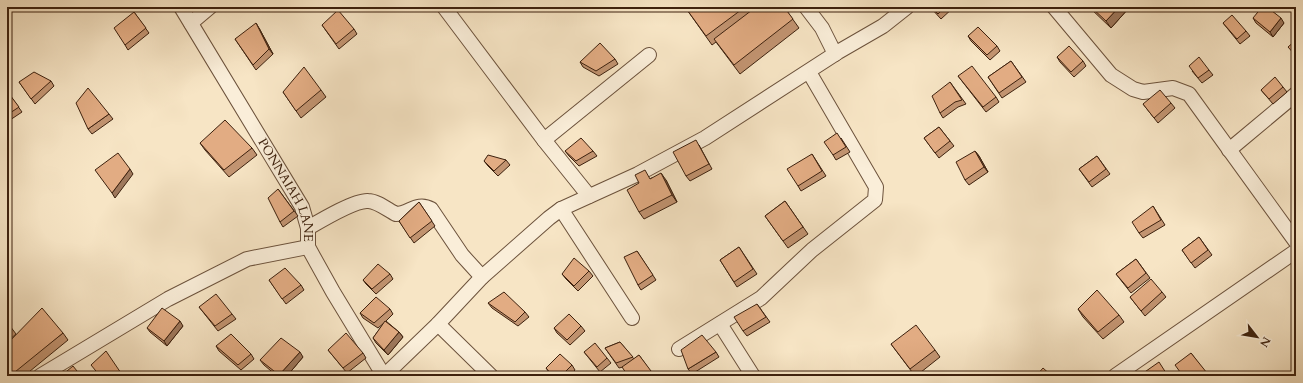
<svg xmlns="http://www.w3.org/2000/svg" width="1303" height="383" viewBox="0 0 1303 383" font-family="Cardo,serif">
<rect width="100%" height="100%" fill="#f7e5c5"/>
<filter id="stains"><feTurbulence type="fractalNoise" baseFrequency=".005" numOctaves="4"/><feColorMatrix values="0 0 0 0 .2 0 0 0 0 .09 0 0 0 0 .02 0 0 0 .5 -.17"/></filter>
<radialGradient id="worn" r=".72"><stop offset=".6" stop-color="#630" stop-opacity="0"/><stop offset="1" stop-color="#630" stop-opacity=".3"/></radialGradient>
<g fill="none" stroke-linecap="round" stroke-linejoin="round">
<defs>
<g id="minor">
<path id="s1" d="M 181,7 L 302,207 L 308,228 L 308,247 L 333,292 L 384,376"/>
<polyline points="444,7 544,140 589,196"/>
<polyline points="806,7 822,28 835,54"/>
<polyline points="1054,7 1111,75 1133,89 1143,92 1173,88 1189,94 1296,242"/>
<polyline points="191,23 210,7"/>
<polyline points="544,140 649,55"/>
<polyline points="1229,150 1296,94"/>
<polyline points="561,209 632,318"/>
<path d="M 308,228 C 320,221 355,200 368,201 C 377,201 388,210 396,214 C 409,214 417,201 431,209 L 462,255 L 482,277"/>
<polyline points="438,324 491,376"/>
<polyline points="720,324 753,376"/>
<polyline points="679,349 761,298 812,250 875,200 876,187 809,72"/>
<polyline points="40,376 168,299 247,259 308,247"/>
<polyline points="384,376 438,324 482,277 549,218 561,209 638,174 705,138 838,52 883,26 907,7"/>
<polyline points="1115,376 1296,251"/>
</g>
</defs>
<!-- minor casing -->
<use href="#minor" stroke="#6c523c" stroke-width="16"/>
<!-- minor -->
<use href="#minor" stroke="#faeed9" stroke-width="14"/>
</g>
<!-- wall -->
<g fill="#c29471" stroke="#3d210e">
<polygon points="472,7 476,7 473,9"/>
<polygon points="685,7 784,7 799,28 740,74 716,42 712,45"/>
<polygon points="858,7 865,7 861,10"/>
<polygon points="930,7 954,7 941,19"/>
<polygon points="1089,7 1127,7 1128,9 1111,28"/>
<polygon points="134,12 149,33 128,50 125,45"/>
<polygon points="1253,18 1284,23 1273,37 1256,23"/>
<polygon points="1223,23 1246,31 1250,36 1240,44"/>
<polygon points="322,25 354,29 357,34 339,49"/>
<polygon points="259,28 273,54 256,70 235,39"/>
<polygon points="968,36 997,46 1000,51 990,60 971,41"/>
<polygon points="1057,57 1083,61 1086,66 1074,77 1060,62"/>
<polygon points="615,59 618,64 599,76 583,67 580,62"/>
<polygon points="1011,61 1026,82 1002,98 988,77"/>
<polygon points="1209,70 1213,75 1202,83 1192,71"/>
<polygon points="958,76 996,97 999,102 986,112"/>
<polygon points="51,81 54,86 35,104 19,82"/>
<polygon points="950,82 966,104 958,107 943,118 940,113"/>
<polygon points="1283,87 1287,92 1273,104 1261,90"/>
<polygon points="321,90 326,97 301,118 283,92"/>
<polygon points="7,91 22,112 10,120 7,116"/>
<polygon points="1171,103 1175,108 1158,123 1143,104"/>
<polygon points="109,114 113,119 92,134 88,129"/>
<polygon points="939,127 954,146 939,158 924,138"/>
<polygon points="841,138 850,152 836,160 833,155"/>
<polygon points="200,143 252,148 257,155 229,177 205,150"/>
<polygon points="699,145 712,169 690,181 686,176"/>
<polygon points="565,151 593,151 597,156 579,166 569,156"/>
<polygon points="975,151 979,156 988,172 969,185 965,180"/>
<polygon points="812,154 826,176 801,191 798,186"/>
<polygon points="1097,156 1110,174 1092,187 1079,169"/>
<polygon points="506,160 510,165 498,176 488,166 484,161"/>
<polygon points="651,178 666,180 677,202 644,219 639,212"/>
<polygon points="278,189 298,216 283,227 280,222"/>
<polygon points="785,201 808,234 788,248 765,216"/>
<polygon points="419,202 435,226 414,243 399,221"/>
<polygon points="1153,206 1165,225 1143,238 1139,233"/>
<polygon points="1199,237 1212,255 1195,268 1182,250"/>
<polygon points="739,247 757,274 737,287 720,260"/>
<polygon points="637,251 656,280 641,290 638,285"/>
<polygon points="1136,259 1150,278 1131,293 1116,274"/>
<polygon points="589,271 593,276 578,291 566,279 562,274"/>
<polygon points="390,274 393,279 376,294 366,284 363,280"/>
<polygon points="269,280 301,285 304,290 286,304"/>
<polygon points="1162,292 1166,297 1145,316 1130,297"/>
<polygon points="488,303 525,312 529,317 518,326 492,308"/>
<polygon points="757,304 770,322 747,336 743,331"/>
<polygon points="199,307 232,314 236,319 218,331"/>
<polygon points="390,309 393,314 386,321 399,332 403,337 388,355 376,343 373,338 384,323 378,328 363,318 360,313"/>
<polygon points="1078,309 1119,315 1124,322 1103,339 1083,317"/>
<polygon points="7,322 16,334 7,342"/>
<polygon points="183,326 167,346 150,332 147,328"/>
<polygon points="581,326 585,331 570,345 557,333 554,328"/>
<polygon points="63,333 68,340 24,376 7,376"/>
<polygon points="620,342 634,359 639,355 654,376 628,376 623,367 619,368 605,348"/>
<polygon points="891,344 935,350 940,357 916,376 915,376"/>
<polygon points="216,346 251,354 254,359 241,370 219,351"/>
<polygon points="328,350 363,353 366,358 347,373"/>
<polygon points="584,352 607,358 611,363 600,372"/>
<polygon points="716,352 719,357 692,374 688,369"/>
<polygon points="1191,353 1208,376 1183,376"/>
<polygon points="303,357 287,376 277,376 264,365 260,360"/>
<polygon points="572,365 575,370 569,376 552,376 546,368"/>
</g>
<!-- shaded-wall -->
<g fill="#9e785c" stroke="#3d210e">
<polygon points="1119,7 1127,7 1128,9 1111,28 1106,21"/>
<polygon points="1281,18 1284,23 1273,37 1270,32"/>
<polygon points="256,23 259,28 273,54 269,49"/>
<polygon points="975,151 979,156 988,172 984,167"/>
<polygon points="130,169 133,174 115,198 112,193"/>
<polygon points="661,173 666,180 677,202 672,195"/>
<polygon points="180,321 183,326 167,346 164,341"/>
<polygon points="399,332 403,337 388,355 384,350"/>
<polygon points="300,352 303,357 287,376 280,376 279,375"/>
</g>
<!-- building -->
<g fill="#e2ac83" stroke="#3d210e">
<polygon points="685,7 745,7 706,36"/>
<polygon points="756,7 784,7 793,19 734,65 714,39"/>
<polygon points="931,7 945,7 938,14"/>
<polygon points="1091,7 1119,7 1106,21"/>
<polygon points="1262,7 1267,7 1281,18 1270,32 1253,18"/>
<polygon points="338,10 354,29 336,44 322,25"/>
<polygon points="134,12 146,28 125,45 114,28"/>
<polygon points="1232,15 1246,31 1237,39 1223,23"/>
<polygon points="256,23 269,49 253,65 235,39"/>
<polygon points="978,27 997,46 987,55 968,36"/>
<polygon points="1296,40 1296,56 1288,47"/>
<polygon points="600,43 615,59 596,71 580,62"/>
<polygon points="1069,46 1083,61 1071,72 1057,57"/>
<polygon points="1199,57 1209,70 1198,78 1189,66"/>
<polygon points="1011,61 1022,77 999,93 988,77"/>
<polygon points="972,66 996,97 983,107 958,76"/>
<polygon points="304,67 321,90 296,111 283,92"/>
<polygon points="34,72 51,81 31,99 19,82"/>
<polygon points="1275,77 1283,87 1269,99 1261,90"/>
<polygon points="950,82 962,100 955,102 940,113 932,96"/>
<polygon points="88,88 109,114 88,129 76,103"/>
<polygon points="1160,90 1171,103 1154,118 1143,104"/>
<polygon points="7,91 19,107 7,115"/>
<polygon points="225,120 252,148 224,170 200,143"/>
<polygon points="939,127 950,141 935,153 924,138"/>
<polygon points="837,133 846,147 833,155 824,142"/>
<polygon points="581,138 593,151 576,161 565,151"/>
<polygon points="696,140 709,164 686,176 673,152"/>
<polygon points="975,151 984,167 965,180 956,162"/>
<polygon points="118,153 130,169 112,193 95,170"/>
<polygon points="812,154 822,171 798,186 787,169"/>
<polygon points="488,155 506,160 494,171 484,161"/>
<polygon points="1097,156 1106,169 1089,182 1079,169"/>
<polygon points="645,170 650,179 661,173 672,195 639,212 627,190 639,183 635,175"/>
<polygon points="278,189 294,211 280,222 268,198"/>
<polygon points="1296,192 1296,208 1294,194"/>
<polygon points="785,201 803,227 783,241 765,216"/>
<polygon points="419,202 432,221 410,238 399,221"/>
<polygon points="1153,206 1161,220 1139,233 1132,222"/>
<polygon points="1199,237 1208,250 1191,263 1182,250"/>
<polygon points="739,247 753,269 734,282 720,260"/>
<polygon points="637,251 653,275 638,285 624,257"/>
<polygon points="574,258 589,271 574,286 562,274"/>
<polygon points="1136,259 1146,273 1128,288 1116,274"/>
<polygon points="378,264 390,274 372,289 363,280"/>
<polygon points="285,268 301,285 282,299 269,280"/>
<polygon points="1151,279 1162,292 1141,311 1130,297"/>
<polygon points="1097,290 1119,315 1098,332 1078,309"/>
<polygon points="504,292 525,312 515,322 488,303"/>
<polygon points="216,294 232,314 215,326 199,307"/>
<polygon points="376,297 390,309 374,323 360,313"/>
<polygon points="757,304 766,317 743,331 734,317"/>
<polygon points="42,308 63,333 10,376 7,376 7,344"/>
<polygon points="162,308 180,321 164,341 147,328"/>
<polygon points="569,314 581,326 567,340 554,328"/>
<polygon points="385,321 399,332 384,350 373,338"/>
<polygon points="7,322 11,327 7,331"/>
<polygon points="916,325 935,350 910,369 891,344"/>
<polygon points="346,333 363,353 343,368 328,350"/>
<polygon points="231,334 251,354 238,365 216,346"/>
<polygon points="702,335 716,352 688,369 681,350"/>
<polygon points="281,338 300,352 279,375 260,360"/>
<polygon points="620,342 633,357 616,363 605,348"/>
<polygon points="595,343 607,358 597,367 584,352"/>
<polygon points="106,351 123,376 100,376 91,365"/>
<polygon points="1191,353 1207,373 1203,376 1183,376 1175,365"/>
<polygon points="560,354 572,365 561,376 553,376 546,368"/>
<polygon points="639,355 654,375 653,376 628,376 622,367"/>
<polygon points="1159,362 1168,376 1139,376"/>
<polygon points="73,366 81,376 61,376"/>
<polygon points="1043,368 1052,376 1036,376"/>
</g>
<g text-anchor="middle" dominant-baseline="central" stroke-width="3" stroke-linejoin="round" paint-order="stroke">
<!-- street labels -->
<g font-size="13" fill="#3d210e" stroke="#faeed9">
<text stroke="none"><textPath href="#s1" startOffset="212">PONNAIAH LANE</textPath></text>
</g>
</g>
<!-- margin -->
<rect width="1303" height="383" fill="none" stroke="#f7e5c5" stroke-width="24"/>
<rect x="8" y="8" width="1287" height="367" fill="none" stroke="#3d210e" stroke-width="2"/>
<rect x="12" y="12" width="1279" height="359" fill="none" stroke="#3d210e"/>
<!-- north arrow -->
<g transform="translate(1257 337) rotate(121)" stroke="#faeed9" stroke-width="3" paint-order="stroke">
<path d="M0-3L7 15L0 10L-7 15Z" fill="#3d210e"/>
<text y="-6" font-size="11" font-weight="bold" text-anchor="middle" fill="#3d210e">N</text>
</g>
<rect width="100%" height="100%" filter="url(#stains)"/>
<rect width="100%" height="100%" fill="url(#worn)"/>
</svg>
